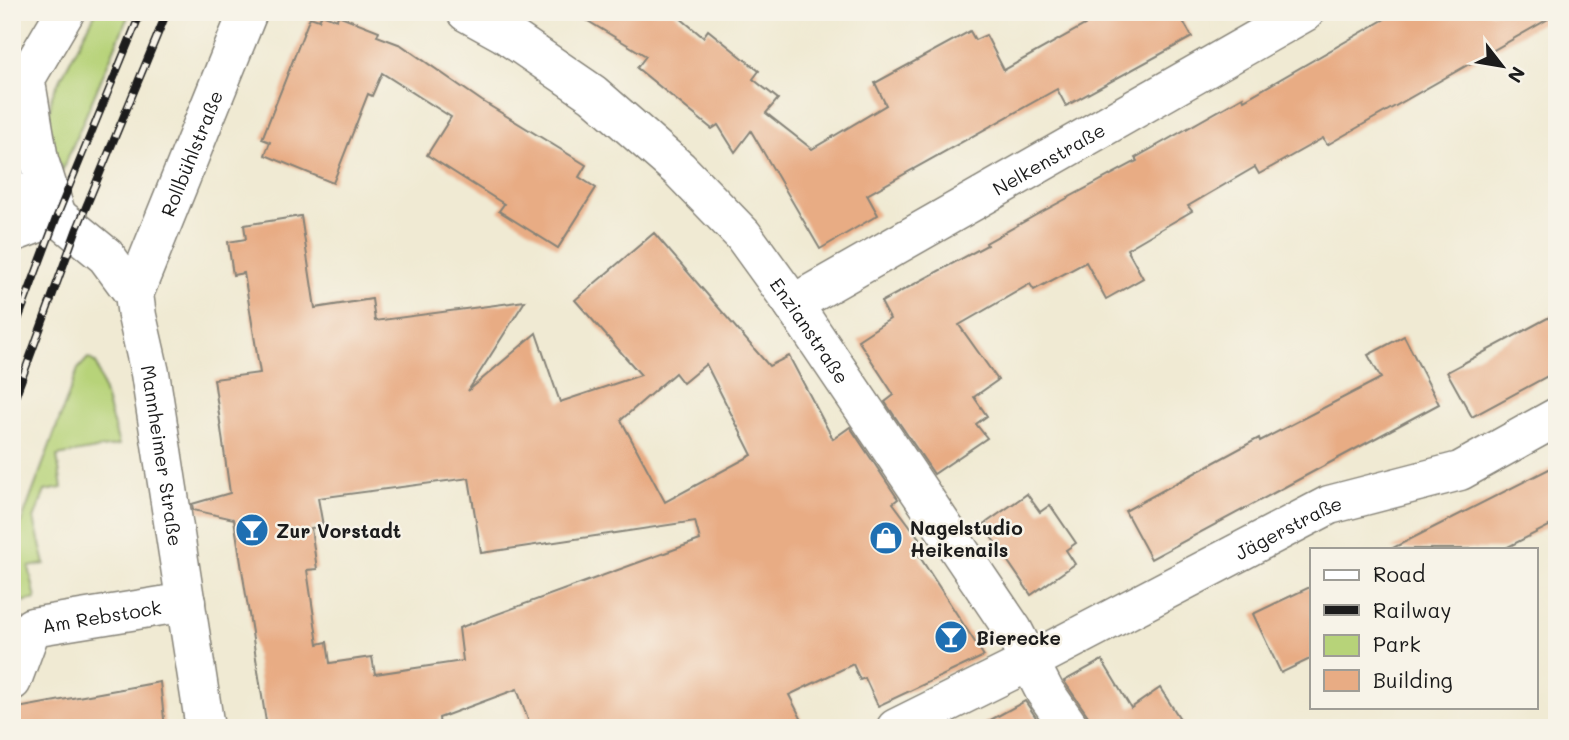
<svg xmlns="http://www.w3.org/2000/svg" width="1569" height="740" viewBox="0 0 1569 740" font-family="Mali,sans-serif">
<rect width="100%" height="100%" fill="#f7f3e8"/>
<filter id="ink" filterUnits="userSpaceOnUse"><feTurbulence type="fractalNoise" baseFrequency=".0143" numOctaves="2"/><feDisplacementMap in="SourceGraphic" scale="14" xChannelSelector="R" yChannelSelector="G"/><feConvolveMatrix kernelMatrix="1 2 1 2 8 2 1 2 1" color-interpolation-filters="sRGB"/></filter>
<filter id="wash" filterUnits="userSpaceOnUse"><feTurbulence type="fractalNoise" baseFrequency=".00686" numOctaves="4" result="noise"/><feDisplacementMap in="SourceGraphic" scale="28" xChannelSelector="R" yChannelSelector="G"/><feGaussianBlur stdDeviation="1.57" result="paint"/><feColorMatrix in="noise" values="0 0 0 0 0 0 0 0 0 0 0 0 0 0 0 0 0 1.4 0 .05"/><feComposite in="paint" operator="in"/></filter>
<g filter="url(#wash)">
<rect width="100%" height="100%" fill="#f0ead3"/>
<!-- green -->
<g fill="#b7d379" stroke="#6a784a" stroke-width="2">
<polygon points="96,12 130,12 62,171 46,132 52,95"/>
<polygon points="88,358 96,363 119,445 57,456 62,488 45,491 34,519 45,564 29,567 36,599 12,604 12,548 78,369"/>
</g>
<g id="blocks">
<!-- building -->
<g fill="#e8ac84" fill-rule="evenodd">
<polygon points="573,12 673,12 703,37 708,30 759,71 753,79 778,99 766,113 812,149 886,105 875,83 970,31 975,40 986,35 1004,70 1108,12 1178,12 1192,37 1066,106 1057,89 867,195 878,215 820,249 751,131 735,152 718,125 712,129 637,68 646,56"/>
<polygon points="1397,12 1557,12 1557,14 1327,145 1323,138 1259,174 1255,167 1188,206 1192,211 1127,249 1143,278 1106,299 1086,262 1034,290 1030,284 959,325 998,380 974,397 987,416 976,424 987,438 934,474 885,402 894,395 858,340 890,319 881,302 987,245 986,243 1036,215 1137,161 1135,158 1243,97 1244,100"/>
<polygon points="322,14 337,20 338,15 379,31 377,36 401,45 482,101 586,165 579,177 596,188 558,248 499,211 504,204 427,155 451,117 382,73 372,96 368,94 333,183 265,155 270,142 262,139 310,17 319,20"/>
<path d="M 301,216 L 315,308 L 372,299 L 375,321 L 525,301 L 468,391 L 536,333 L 560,402 L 641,375 L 575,300 L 654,233 L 769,366 L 789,356 L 833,439 L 850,427 L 898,499 L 893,503 L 922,542 L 914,548 L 984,656 L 878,706 L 865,678 L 860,680 L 853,664 L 789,695 L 806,728 L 531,728 L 517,689 L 439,718 L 440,728 L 267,728 L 234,519 L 193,510 L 192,504 L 230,493 L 214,379 L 260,373 L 244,273 L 233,275 L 228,242 L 246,239 L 244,225 ZM 706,364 L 752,455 L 665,502 L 621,420 L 675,373 L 683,383 ZM 469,478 L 481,553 L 695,521 L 700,540 L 459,628 L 463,661 L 375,674 L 372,657 L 330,663 L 327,642 L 318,644 L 307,570 L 317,569 L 311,528 L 323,526 L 318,498 Z"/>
<polygon points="1557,313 1557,371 1472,417 1447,372"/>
<polygon points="1404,336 1439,404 1151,559 1125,511 1259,438 1260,441 1381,378 1368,355"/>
<polygon points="1557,465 1557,522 1504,549 1391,549"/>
<polygon points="1027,494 1040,512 1050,505 1076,543 1066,550 1075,564 1031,595 983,525"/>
<polygon points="1312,586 1312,658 1281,673 1253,614"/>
<polygon points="1102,660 1131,708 1160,688 1186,728 1092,728 1088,716 1064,681"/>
<polygon points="160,682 165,728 12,728 12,709"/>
<polygon points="1025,701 1043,728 976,728"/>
</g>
</g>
</g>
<g filter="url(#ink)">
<use href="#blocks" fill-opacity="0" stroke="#868378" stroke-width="2"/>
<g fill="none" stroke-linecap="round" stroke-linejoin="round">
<defs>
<g id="street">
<path id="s1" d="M 466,12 L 504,33 L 593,94 L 679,169 L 743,235 L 793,304 L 1013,630 L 1045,692 L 1070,728"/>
<path id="s2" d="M 134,294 L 248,12"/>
<path id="s3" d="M 793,304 L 1305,12"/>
<path id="s4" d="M 12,681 L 32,627 L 186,602"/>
<path id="s5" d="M 896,728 L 1029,662 L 1329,505 L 1460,471 L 1557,417"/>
</g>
<g id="secondary">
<polyline points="26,82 39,160 57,216"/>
<path id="s6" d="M 12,189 L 57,216 L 106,256 L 134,294 L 137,316 L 150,373 L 205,728"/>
<polyline points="12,233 57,216"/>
</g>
<polyline id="primary" points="12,102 65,12"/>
</defs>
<!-- street casing -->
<use href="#street" stroke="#868378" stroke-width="41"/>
<!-- secondary casing -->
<use href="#secondary" stroke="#868378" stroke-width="41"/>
<!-- primary casing -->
<use href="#primary" stroke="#868378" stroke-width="41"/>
<!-- street -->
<use href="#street" stroke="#fff" stroke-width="38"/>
<!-- secondary -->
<use href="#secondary" stroke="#fff" stroke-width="38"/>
<!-- primary -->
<use href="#primary" stroke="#fff" stroke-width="38"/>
<defs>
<g id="rail">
<polyline points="12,336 57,216 141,12"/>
<polyline points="12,406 76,231 167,12"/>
</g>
</defs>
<!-- rail casing -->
<use href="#rail" stroke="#1c1c1c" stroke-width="8"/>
<!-- rail -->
<use href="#rail" stroke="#f7f3e8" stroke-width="5" stroke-dasharray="16" stroke-linecap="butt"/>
</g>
</g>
<!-- icons -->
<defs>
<symbol id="bar-disc" viewBox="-11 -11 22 22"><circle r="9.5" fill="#1f6fb2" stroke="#f7f3e8"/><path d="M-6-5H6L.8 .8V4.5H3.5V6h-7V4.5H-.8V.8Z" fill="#fff"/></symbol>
<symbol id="shop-disc" viewBox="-11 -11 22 22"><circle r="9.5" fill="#1f6fb2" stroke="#f7f3e8"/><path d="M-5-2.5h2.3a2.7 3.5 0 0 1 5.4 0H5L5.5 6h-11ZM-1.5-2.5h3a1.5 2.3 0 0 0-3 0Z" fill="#fff"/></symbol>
</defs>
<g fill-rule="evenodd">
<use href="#bar-disc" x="233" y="511" width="38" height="38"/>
<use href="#shop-disc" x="867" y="519" width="38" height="38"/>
<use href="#bar-disc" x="932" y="618" width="38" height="38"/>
</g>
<g text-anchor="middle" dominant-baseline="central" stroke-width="5" stroke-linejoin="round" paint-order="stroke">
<!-- street labels -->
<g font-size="19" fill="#1c1c1c" stroke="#f7f3e8">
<text stroke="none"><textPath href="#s2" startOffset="152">Rollbühlstraße</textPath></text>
<text stroke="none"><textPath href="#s3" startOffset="294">Nelkenstraße</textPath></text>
<text stroke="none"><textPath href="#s1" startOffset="474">Enzianstraße</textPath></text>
<text stroke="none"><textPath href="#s6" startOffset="327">Mannheimer Straße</textPath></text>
<text stroke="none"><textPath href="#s5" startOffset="441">Jägerstraße</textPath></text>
<text stroke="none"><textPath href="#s4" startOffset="128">Am Rebstock</textPath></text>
</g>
<!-- poi labels -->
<g font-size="19" font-weight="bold" fill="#1c1c1c" stroke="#f7f3e8" text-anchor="start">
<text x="910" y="527">Nagelstudio<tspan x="910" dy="22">Heikenails</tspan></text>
<text x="276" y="530">Zur Vorstadt</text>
<text x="976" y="637">Bierecke</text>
</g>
</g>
<!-- margin -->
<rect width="1569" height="740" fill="none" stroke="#f7f3e8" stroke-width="42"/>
<!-- legend -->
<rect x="1310" y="548" width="228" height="161" fill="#f7f3e8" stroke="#9f9d96" stroke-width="2"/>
<rect x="1324" y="570" width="35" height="10" fill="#ffffff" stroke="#9f9d96" stroke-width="2"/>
<text x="1373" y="582" font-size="21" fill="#1c1c1c">Road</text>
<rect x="1324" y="605" width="35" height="10" fill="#1c1c1c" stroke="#9f9d96" stroke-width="2"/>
<text x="1373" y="618" font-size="21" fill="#1c1c1c">Railway</text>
<rect x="1324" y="635" width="35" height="21" fill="#b7d379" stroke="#9f9d96" stroke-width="2"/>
<text x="1373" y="652" font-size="21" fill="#1c1c1c">Park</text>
<rect x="1324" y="670" width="35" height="21" fill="#e8ac84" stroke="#9f9d96" stroke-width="2"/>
<text x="1373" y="688" font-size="21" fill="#1c1c1c">Building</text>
<!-- north arrow -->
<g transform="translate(1502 66) rotate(121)" stroke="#f7f3e8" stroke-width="5" paint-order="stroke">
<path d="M0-5L12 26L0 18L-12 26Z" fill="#1c1c1c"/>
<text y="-10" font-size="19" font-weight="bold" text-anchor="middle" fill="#1c1c1c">N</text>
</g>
</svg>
